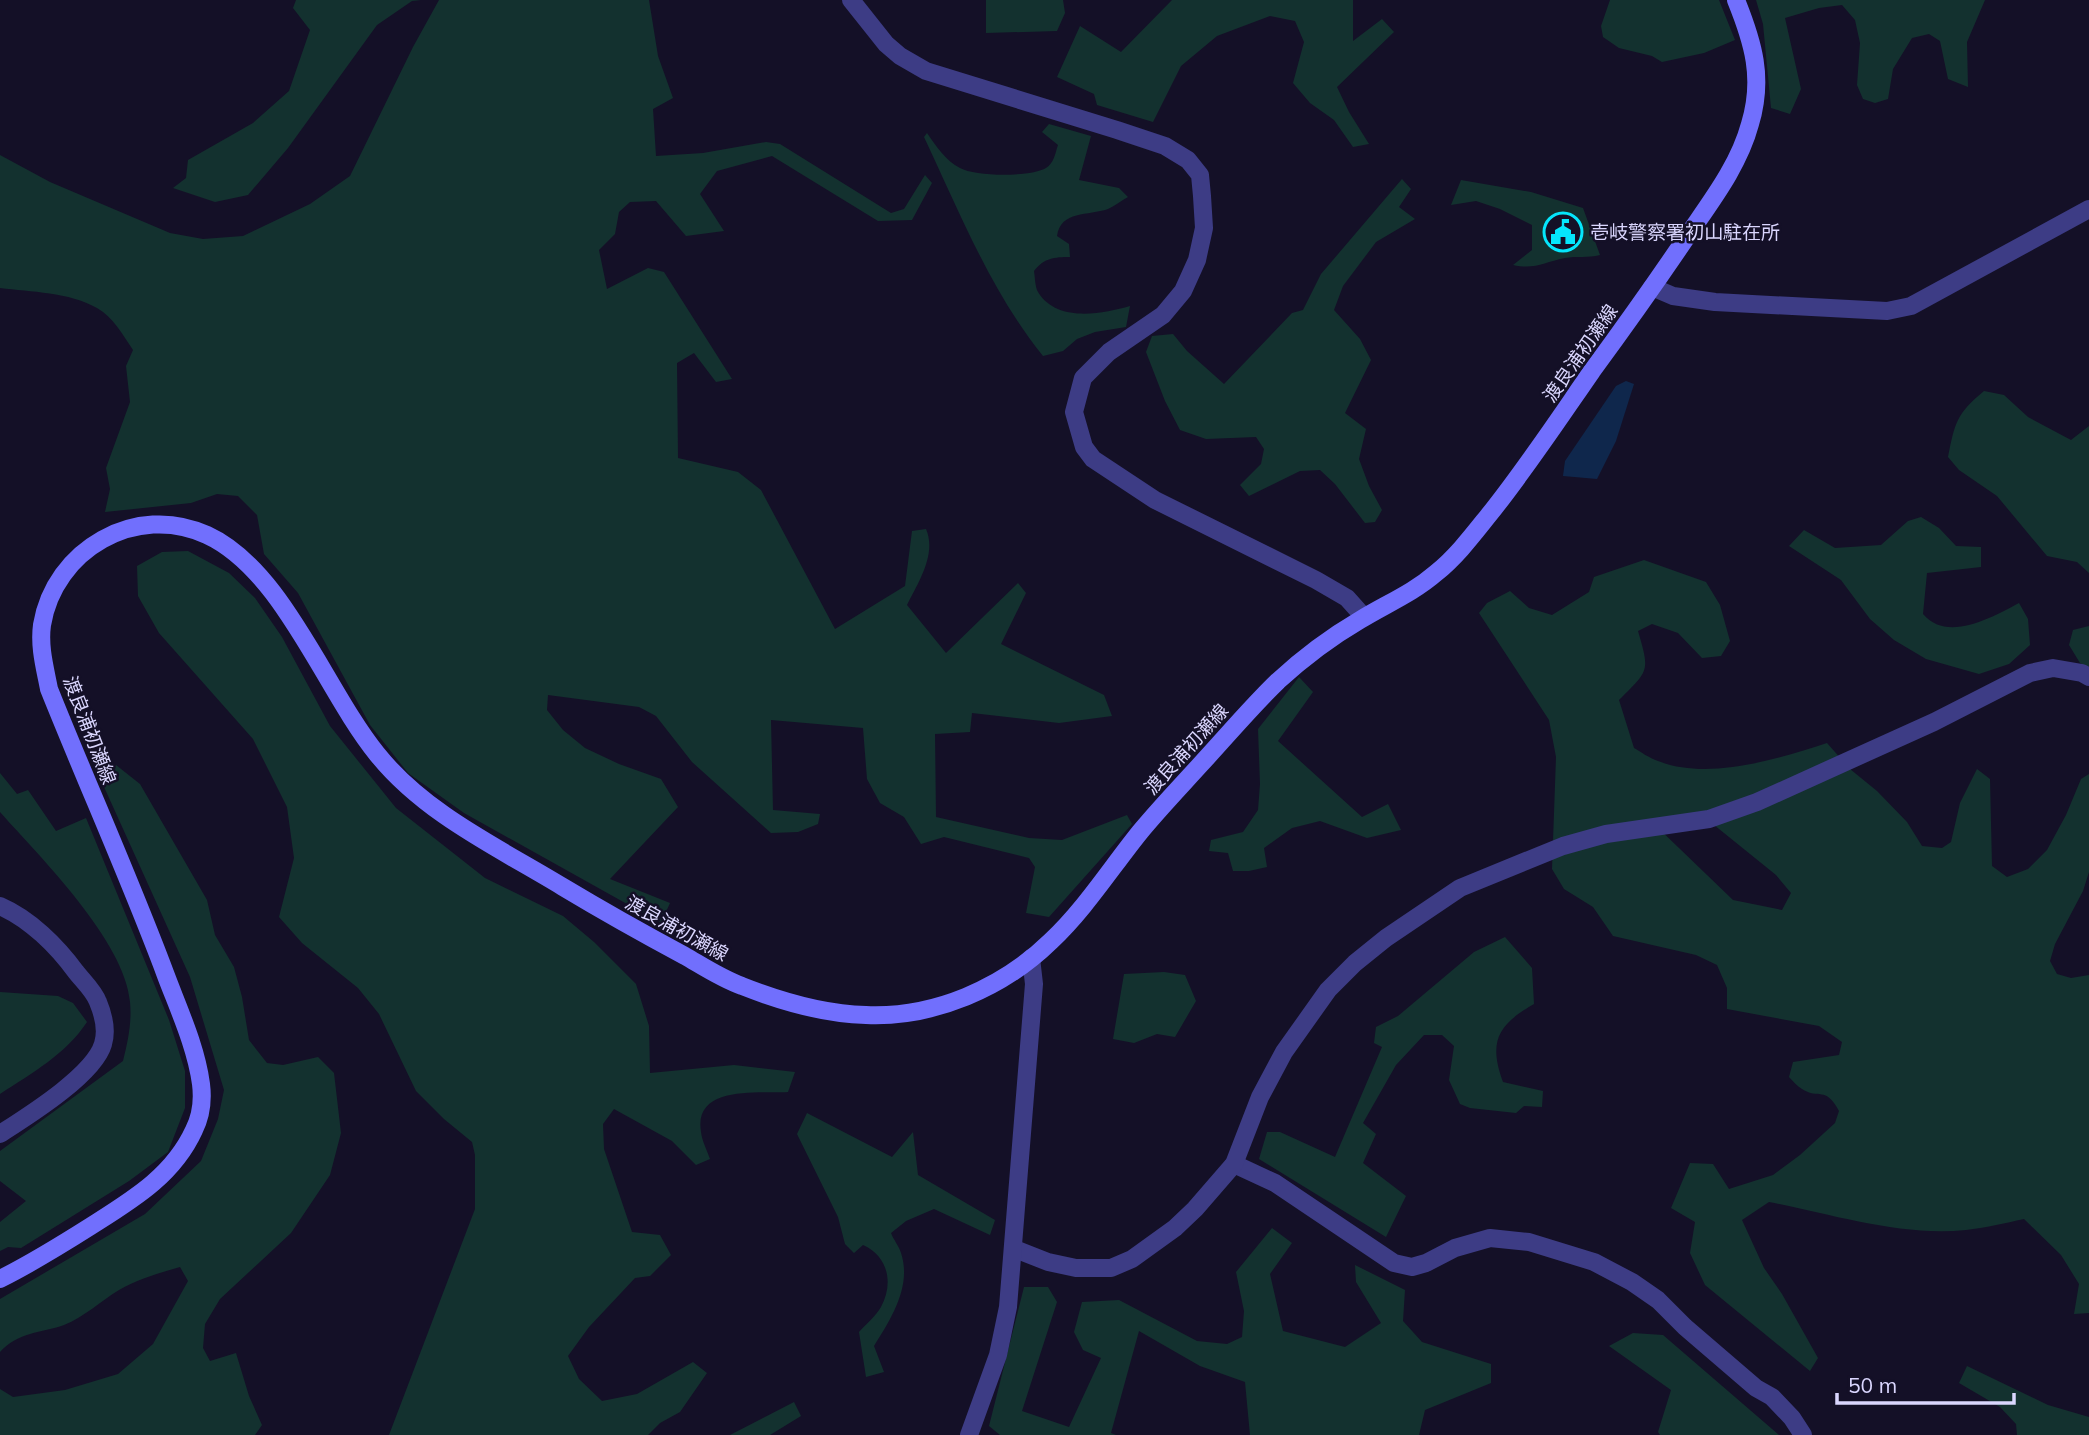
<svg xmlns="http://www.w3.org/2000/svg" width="2089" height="1435" viewBox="0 0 2089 1435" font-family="Mulish,'Noto Sans JP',sans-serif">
<rect width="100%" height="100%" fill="#141027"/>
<!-- green -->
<g fill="#13312f" fill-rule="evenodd">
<polygon points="296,0 421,0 412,1 377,25 288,148 248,195 215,202 173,188 186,178 188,160 253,123 289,91 310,30 293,8"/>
<path d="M 439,0 L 649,0 L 658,56 L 673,98 L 653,109 L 656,156 L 703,153 L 766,142 L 780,144 L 891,213 L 904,209 L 925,175 L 932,183 L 912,220 L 878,221 L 772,156 L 717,171 L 700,194 L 724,231 L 686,236 L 656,201 L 630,202 L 619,212 L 615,234 L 599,250 L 607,289 L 648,268 L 664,272 L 732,379 L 716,382 L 694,353 L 677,363 L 678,458 L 738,472 L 761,490 L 835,629 L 905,586 L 912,531 L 926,529 C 937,554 918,583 907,605 L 946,653 L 1018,583 L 1026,593 L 1001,644 L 1104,695 L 1112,716 L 1059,723 L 972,713 L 970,732 L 935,734 L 936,817 L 1029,838 L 1062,840 L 1127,815 L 1132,824 L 1049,917 L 1026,913 L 1035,867 L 1029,858 L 944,837 L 921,844 L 904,817 L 880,803 L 867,779 L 863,728 L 771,720 L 773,810 L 820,814 L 818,824 L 798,832 L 771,833 L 692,762 L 656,716 L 639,707 L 548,695 L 547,710 L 563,730 L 585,748 L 619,764 L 661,779 L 678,807 L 610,879 L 670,903 L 661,923 L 464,813 L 408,773 L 370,725 L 298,593 L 264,554 L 257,515 L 238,496 L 217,494 L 191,503 L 105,512 L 110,489 L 106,468 L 130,402 L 126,366 L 133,350 C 123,335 113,317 97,308 C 69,292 31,292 0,288 L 0,155 L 50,182 L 170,233 L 203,239 L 243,236 L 310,204 L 350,176 L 413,47 Z"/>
<polygon points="986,0 1063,0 1065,13 1057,31 986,33"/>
<polygon points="1172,0 1353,0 1353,41 1382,19 1394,32 1337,87 1349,112 1369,144 1353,147 1334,120 1310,103 1293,83 1304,42 1295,21 1270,16 1217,36 1181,66 1153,122 1097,105 1094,94 1057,77 1080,26 1121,52"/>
<polygon points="1610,0 1719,0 1735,40 1704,53 1662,62 1652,56 1619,48 1603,37 1601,26"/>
<polygon points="1756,0 1985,0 1967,42 1968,87 1948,79 1940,41 1929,34 1912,38 1893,69 1888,99 1875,103 1863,99 1857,85 1860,43 1855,20 1842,5 1819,8 1785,18 1801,89 1790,114 1771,108 1763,24"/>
<path d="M 1049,124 L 1091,136 L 1079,180 L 1119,188 L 1128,197 C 1122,200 1115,206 1108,209 C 1088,216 1061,210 1057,236 L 1069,244 L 1070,257 C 1054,257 1044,258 1034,271 C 1035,277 1035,287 1038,292 C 1057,323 1102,314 1130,306 L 1126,327 L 1095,332 L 1077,339 L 1063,351 L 1043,356 C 991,292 959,211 924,137 L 927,133 C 936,146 946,161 960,168 C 976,177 1031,177 1046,168 C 1054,163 1055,154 1058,145 L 1042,132 Z"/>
<polygon points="1402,179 1411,189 1399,207 1415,219 1376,242 1343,286 1334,310 1360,339 1371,360 1345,413 1366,429 1359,459 1369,486 1382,510 1375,522 1365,523 1335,484 1320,470 1300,471 1249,496 1240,485 1261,464 1264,449 1256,437 1206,439 1180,430 1165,401 1146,352 1152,336 1173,334 1187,351 1224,384 1292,313 1303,310 1321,274"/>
<path d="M 1461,180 L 1531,192 L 1583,208 L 1600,255 C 1588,258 1576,256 1565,258 C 1544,262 1535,270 1513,265 L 1532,250 L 1532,225 L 1500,209 L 1476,201 L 1451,205 Z"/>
<path d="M 1984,391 L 2004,395 L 2028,417 L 2071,440 L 2089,426 L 2089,573 L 2077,562 L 2047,556 L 1997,496 L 1959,470 L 1948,457 C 1955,423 1956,414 1984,391 Z"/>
<path d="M 1921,517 L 1939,528 L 1956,546 L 1981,547 L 1981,567 L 1927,573 L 1923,614 C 1947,643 1993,617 2019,603 L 2028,619 L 2030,645 L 2009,664 L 1979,674 L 1926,659 L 1894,640 L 1870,619 L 1841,580 L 1789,546 L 1804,530 L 1835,548 L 1881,545 L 1908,521 Z"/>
<path d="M 188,551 L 229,573 L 255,598 L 282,637 L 330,726 L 396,808 L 485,878 L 563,916 L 594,942 L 636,984 L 649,1026 L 650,1073 L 734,1065 L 795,1072 L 788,1092 C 761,1094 693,1084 701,1132 C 702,1141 707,1150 710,1159 L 696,1165 L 672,1141 L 614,1109 L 603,1124 L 604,1149 L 632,1232 L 660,1235 L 671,1255 L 650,1276 L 635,1278 L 589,1327 L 568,1356 L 579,1379 L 602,1401 L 637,1394 L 693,1362 L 707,1373 L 680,1412 L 660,1423 L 648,1435 L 389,1435 L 475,1209 L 475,1155 L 472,1142 L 444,1119 L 416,1091 L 379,1014 L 358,988 L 302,943 L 279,917 L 294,858 L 287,807 L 253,739 L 159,633 L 138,596 L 137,566 L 162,552 Z"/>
<path d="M 1644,560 L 1706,582 L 1720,605 L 1730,641 L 1721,656 L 1702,658 L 1678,633 L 1652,624 L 1638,631 C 1650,672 1649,670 1619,700 L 1634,748 C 1641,752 1649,758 1658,761 C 1708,781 1778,759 1827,743 L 1850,769 L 1877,791 L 1907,822 L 1922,846 L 1942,848 L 1951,842 L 1960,803 L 1977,769 L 1990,779 L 1992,866 L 2007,877 L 2028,869 L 2047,850 L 2066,815 L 2081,779 L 2089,774 L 2089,872 L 2083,891 L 2055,944 L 2050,961 L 2057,974 L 2071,978 L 2089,975 L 2089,1313 L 2074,1314 L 2079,1284 L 2061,1255 L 2024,1219 C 2005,1223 1985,1228 1966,1230 C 1902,1237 1831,1214 1769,1202 L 1742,1220 L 1764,1268 L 1782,1294 L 1818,1358 L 1810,1371 L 1705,1285 L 1690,1253 L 1695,1222 L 1671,1208 L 1690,1163 L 1713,1164 L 1729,1189 L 1773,1175 L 1800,1155 L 1835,1123 L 1839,1111 C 1825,1085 1819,1100 1802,1089 C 1797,1086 1793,1081 1789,1077 L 1793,1062 L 1839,1055 L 1842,1042 L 1819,1026 L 1727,1009 L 1727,988 L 1717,965 L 1696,955 L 1613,936 L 1593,907 L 1564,889 L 1552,869 L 1556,757 L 1549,720 L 1479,613 L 1487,603 L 1510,591 L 1529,608 L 1552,615 L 1589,592 L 1594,577 ZM 1698,812 L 1776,875 L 1791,893 L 1782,910 L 1733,900 L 1653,823 Z"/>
<polygon points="2089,626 2089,668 2080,663 2069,645 2073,630"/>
<polygon points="1299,677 1313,692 1278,741 1362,817 1388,804 1401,830 1367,838 1320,821 1292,828 1264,848 1267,867 1249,871 1233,871 1228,853 1209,851 1211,840 1243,832 1258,810 1260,784 1258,729"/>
<path d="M 116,765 L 140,784 L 207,900 L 215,935 L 234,967 L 242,997 L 249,1040 L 267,1063 L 283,1065 L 318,1057 L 334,1073 L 341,1133 L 330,1175 L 291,1233 L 220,1299 L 205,1324 L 203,1348 L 210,1361 L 236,1353 L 249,1396 L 262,1425 L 255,1435 L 0,1435 L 0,1389 L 13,1397 L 65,1390 L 118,1374 L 153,1344 L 188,1281 L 180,1267 C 159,1273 138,1279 119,1290 C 101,1301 84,1317 64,1325 C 41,1333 18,1332 0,1352 L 0,1299 L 145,1214 L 201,1161 L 218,1119 L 224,1090 L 190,977 L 100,778 Z"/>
<path d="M 0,773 L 17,794 L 28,790 L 56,831 L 86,818 L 169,1020 L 185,1071 L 185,1108 L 168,1152 L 129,1181 L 21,1248 L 8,1247 L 0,1251 L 0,1222 L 26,1201 L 0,1181 L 0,1151 L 123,1061 C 128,1041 132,1022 130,1002 C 125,941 40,857 0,812 Z"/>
<path d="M 1505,937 L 1532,968 L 1534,1004 C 1498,1025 1488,1041 1503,1082 L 1543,1091 L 1542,1107 L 1524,1106 L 1516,1113 L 1470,1108 L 1460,1104 L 1449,1080 L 1454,1046 L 1442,1035 L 1424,1035 L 1396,1065 L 1363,1123 L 1376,1134 L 1363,1163 L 1406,1196 L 1386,1237 L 1259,1159 L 1267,1132 L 1280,1132 L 1335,1157 L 1382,1047 L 1374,1043 L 1376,1027 L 1398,1016 L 1474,952 Z"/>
<polygon points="1164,972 1185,975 1196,1001 1175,1037 1157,1034 1134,1043 1113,1039 1124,974"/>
<path d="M 0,992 L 58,996 L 73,1003 L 87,1022 C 66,1054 32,1073 0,1094 Z"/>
<path d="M 807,1113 L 892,1157 L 913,1132 L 918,1175 L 995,1220 L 990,1235 L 934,1209 L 906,1221 L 891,1233 C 893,1239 899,1246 901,1253 C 912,1286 891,1319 874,1346 L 884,1372 L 866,1377 L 859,1332 C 866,1324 876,1316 881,1307 C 894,1283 888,1256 863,1245 L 854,1253 L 845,1244 L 838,1217 L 797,1134 Z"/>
<polygon points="1272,1228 1292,1243 1270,1274 1283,1331 1345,1347 1381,1323 1356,1282 1355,1265 1405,1290 1403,1321 1422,1342 1491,1364 1491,1383 1425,1410 1419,1435 1250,1435 1245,1382 1200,1366 1139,1331 1111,1433 1116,1435 1000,1435 989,1426 1024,1287 1048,1287 1057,1302 1022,1411 1069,1427 1101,1358 1083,1350 1074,1332 1082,1302 1119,1300 1197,1341 1227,1344 1242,1337 1244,1311 1236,1272"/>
<polygon points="1633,1333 1663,1335 1779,1435 1660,1435 1658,1432 1671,1390 1609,1346"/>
<polygon points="1967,1366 2048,1405 2089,1417 2089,1435 2017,1435 2016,1424 2000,1407 1959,1383"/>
<polygon points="794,1402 801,1416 770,1435 730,1435"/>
</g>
<!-- water -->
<polygon fill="#0f274c" points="1626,381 1634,384 1616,441 1597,479 1563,476 1565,461 1616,386"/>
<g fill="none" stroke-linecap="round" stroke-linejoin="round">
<!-- minor -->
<g stroke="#3d3c85" stroke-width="18">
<polyline points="851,0 886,44 900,56 926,71 1117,130 1165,146 1188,160 1200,175 1202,196 1204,228 1197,260 1183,291 1163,315 1109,352 1083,378 1074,412 1084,447 1093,459 1155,500 1316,580 1347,598 1364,617"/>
<polyline points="1652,287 1673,296 1715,302 1887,311 1911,306 2089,209"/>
<path d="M 0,906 C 30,919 57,946 76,972 C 83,981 94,991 98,1002 C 103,1014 107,1031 103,1044 C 94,1075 28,1116 0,1134"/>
<polyline points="1234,1164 1275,1183 1394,1263 1412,1267 1426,1263 1455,1248 1490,1238 1529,1242 1594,1262 1632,1282 1658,1300 1685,1327 1756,1388 1772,1397 1792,1418 1803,1435"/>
<polyline points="1015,1249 1048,1262 1076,1268 1111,1268 1132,1259 1175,1228 1195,1209 1234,1164 1260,1097 1284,1052 1328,990 1355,963 1386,938 1460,888 1563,846 1606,834 1709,819 1757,802 1934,722 2030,673 2053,668 2082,673 2089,677"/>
<polyline points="969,1435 998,1355 1008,1307 1034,984 1031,958"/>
</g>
<!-- secondary -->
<path stroke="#716ffd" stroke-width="18" d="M 0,1279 C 32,1263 61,1245 91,1226 C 132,1200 173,1176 194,1130 C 201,1116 203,1100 201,1084 C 196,1046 178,1008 165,973 C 129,877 87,784 49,689 C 45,668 39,647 42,625 C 54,550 136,502 207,535 C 283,570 325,690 377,754 C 425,814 499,848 563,887 C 603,911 644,934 685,956 C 704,967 722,979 742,986 C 780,1001 826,1014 866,1015 C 934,1018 1003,988 1051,941 C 1085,909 1111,868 1140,832 C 1159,809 1180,787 1200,765 C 1226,737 1251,707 1278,681 C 1303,658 1331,637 1360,620 C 1386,604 1413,593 1436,573 C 1456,557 1472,536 1488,516 C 1525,470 1558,420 1592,371 C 1625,326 1657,281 1688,235 C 1712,200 1739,165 1750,124 C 1764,78 1753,42 1736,0"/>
</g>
<!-- icons -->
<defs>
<symbol id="civic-ring" viewBox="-11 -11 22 22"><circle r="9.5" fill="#141027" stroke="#05e6fc" stroke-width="1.5"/><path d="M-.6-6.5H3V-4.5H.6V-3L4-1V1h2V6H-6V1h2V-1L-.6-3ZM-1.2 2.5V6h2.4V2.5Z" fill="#05e6fc"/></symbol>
</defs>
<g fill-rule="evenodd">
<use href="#civic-ring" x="1541" y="210" width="44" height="44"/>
</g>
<g text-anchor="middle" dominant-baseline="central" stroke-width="5" stroke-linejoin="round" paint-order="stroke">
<!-- poi labels -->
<g font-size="19" fill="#dad6fe" stroke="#141027" text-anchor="start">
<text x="1590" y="232">壱岐警察署初山駐在所</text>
</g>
<!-- street labels -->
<g font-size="19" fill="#dad6fe" stroke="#141027">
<text transform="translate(1580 353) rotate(-55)">渡良浦初瀬線</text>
<text transform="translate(90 730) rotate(69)">渡良浦初瀬線</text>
<text transform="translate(1186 749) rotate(-48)">渡良浦初瀬線</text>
<text transform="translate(677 928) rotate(29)">渡良浦初瀬線</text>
</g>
</g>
<!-- scale -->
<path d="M1837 1393v10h177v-10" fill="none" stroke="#dad6fe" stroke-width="3.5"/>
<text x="1848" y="1393" font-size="21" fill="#dad6fe" stroke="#141027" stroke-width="5" paint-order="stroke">50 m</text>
</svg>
